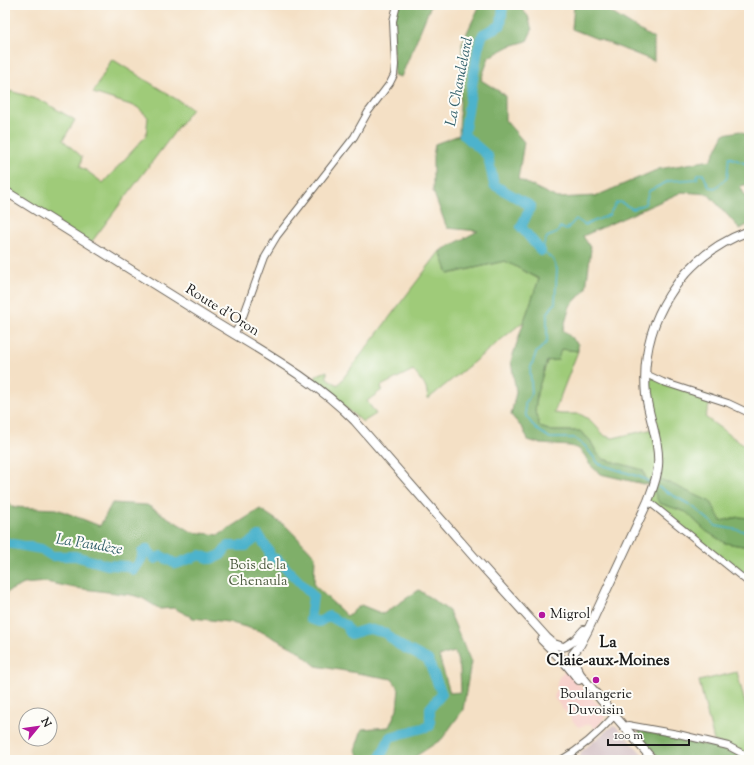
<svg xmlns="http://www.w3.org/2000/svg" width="754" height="765" viewBox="0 0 754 765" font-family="'Sorts Mill Goudy',serif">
<rect width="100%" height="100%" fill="#fdfcf7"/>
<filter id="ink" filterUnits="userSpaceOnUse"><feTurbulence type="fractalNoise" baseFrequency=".025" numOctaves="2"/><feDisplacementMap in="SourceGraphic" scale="8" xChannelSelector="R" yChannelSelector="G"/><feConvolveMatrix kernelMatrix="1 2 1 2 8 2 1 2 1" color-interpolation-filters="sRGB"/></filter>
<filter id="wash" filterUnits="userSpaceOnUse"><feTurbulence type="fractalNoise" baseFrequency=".012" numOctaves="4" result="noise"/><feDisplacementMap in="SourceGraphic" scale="16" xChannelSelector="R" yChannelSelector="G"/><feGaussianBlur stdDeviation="0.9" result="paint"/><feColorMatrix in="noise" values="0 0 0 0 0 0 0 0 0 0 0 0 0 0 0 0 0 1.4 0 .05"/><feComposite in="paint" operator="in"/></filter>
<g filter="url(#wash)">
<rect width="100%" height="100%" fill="#f4e0c5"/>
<!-- built -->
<polygon fill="#f7d0cb" points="565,670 607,714 596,729 590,724 578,727 554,698 558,679"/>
<!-- industrial -->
<polygon fill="#d2bec2" points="612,726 616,726 648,760 581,760 580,755 582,751"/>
<!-- green -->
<g fill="#9fcb79" stroke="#5e744a">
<polygon points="112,59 192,109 90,244 5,191 5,114 6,113 10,91 24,95 44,102 75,120 63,140 82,157 80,167 87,171 103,183 146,136 148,117 137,107 93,93"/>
<polygon points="440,251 449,274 505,261 539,279 524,321 428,399 426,387 413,370 381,386 382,390 367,401 376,414 363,422 314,382 317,375 327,371 327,378 338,385"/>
<polygon points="560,349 578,351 554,413 561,414 580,414 590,420 605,436 613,438 653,429 646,374 712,398 705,417 749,449 749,518 739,517 721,521 711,502 659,503 686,512 706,531 725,543 749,547 749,579 648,501 653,489 648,485 643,470 603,459 597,453 590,440 580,431 552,431 540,427 535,412 537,393 547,361"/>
<polygon points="737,672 749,718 749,754 714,741 699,681"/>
</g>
<!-- forest -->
<g fill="#7faf69" stroke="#4e6642" fill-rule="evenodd">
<polygon points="397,5 431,5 401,77 394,75 393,21"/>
<polygon points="480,5 518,5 528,16 532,30 527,41 510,46 489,57 481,80 505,95 505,120 524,142 518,179 557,198 596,196 659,169 711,160 724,134 740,131 749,136 749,184 740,186 749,203 749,224 740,229 708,194 682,192 583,236 591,249 586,289 570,306 563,330 578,344 578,351 561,349 558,360 547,361 537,393 535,412 540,427 552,431 580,431 590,440 597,453 603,459 643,470 648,485 600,474 590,465 585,456 579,449 570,446 541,444 528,440 523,429 511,415 516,392 511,361 524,321 539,279 505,261 448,274 440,251 478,231 447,228 433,191 433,157 435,144 459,135 462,43"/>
<polygon points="574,5 599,5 654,39 654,61 572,29"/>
<polygon points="656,477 711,502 721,521 739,517 749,518 749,547 725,543 706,531 686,512 659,503 653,489"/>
<path d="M 5,498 L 12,507 L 57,509 L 100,526 L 112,503 L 147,505 L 192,532 L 219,535 L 260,509 L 287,527 L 315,556 L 314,585 L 347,616 L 361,605 L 383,614 L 419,590 L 449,611 L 471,662 L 463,710 L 442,739 L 410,760 L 362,760 L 355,750 L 362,729 L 389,727 L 397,709 L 399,689 L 392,679 L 316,666 L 297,650 L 260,631 L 228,622 L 193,618 L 174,608 L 160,609 L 142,598 L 132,595 L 75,588 L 46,582 L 24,584 L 5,593 ZM 455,652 L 460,669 L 461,692 L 450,693 L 439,656 Z"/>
<polygon points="639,730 728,750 747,760 661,760 639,736"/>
</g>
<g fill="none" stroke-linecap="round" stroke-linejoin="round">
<!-- stream -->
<g stroke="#4db3cc" stroke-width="1.5">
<polyline points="650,482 640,477 599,464 585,446 574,438 550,438 536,429 526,416 525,404 532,393 530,370 536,353 547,342 547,314 555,303 557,269 553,259 541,251 547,237 557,233 560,227 566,230 576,219 585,225 609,215 616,203 620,202 633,209 645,204 649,191 669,181 697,179 698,174 703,174 709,187 715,188 727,178 729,157 749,165"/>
<polyline points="658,487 692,506 716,526 749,532"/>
</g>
<!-- river -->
<g stroke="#4db3cc" stroke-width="10">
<polyline points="503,5 501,25 483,34 478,49 464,135 488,156 494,185 531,206 521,227 541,251"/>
<polyline points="5,541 7,543 41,549 52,556 75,556 107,565 127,566 134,570 142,558 142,552 147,549 155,559 161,556 176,564 200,555 211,559 221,555 228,546 246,546 259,536 269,551 270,557 277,559 313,596 310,619 319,622 329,616 345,625 351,634 364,630 369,629 385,633 399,645 428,660 442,694 430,708 430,726 390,737 379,760"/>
</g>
</g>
</g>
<g filter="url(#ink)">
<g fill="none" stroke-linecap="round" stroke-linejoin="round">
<defs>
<g id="minor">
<polyline points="234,334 241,322 265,256 277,236 354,137 368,112 390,83 394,75 395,65 393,21 397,5"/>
<polyline points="646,374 663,382 728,403 749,413"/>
<polyline points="648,501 749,583"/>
<polyline points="624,727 628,725 650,729 678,734 728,746 749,757"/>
<path d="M 561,760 C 582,748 598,734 614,716"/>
</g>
<g id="major">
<path d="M 5,191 C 74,234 142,277 211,320 C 261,351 314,379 355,421 L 474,557 L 547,638 L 554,644 L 563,647"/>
<polyline points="542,640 560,658"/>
<polyline points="566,646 575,640 584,630"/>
<path d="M 573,654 L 580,645 L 588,630 L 648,501 C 652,490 657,479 658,466 C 660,442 649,419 646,395 C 639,322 681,256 749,231"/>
<polyline points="573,655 576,666 580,674 602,701 653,760"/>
<polyline points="562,659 579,680"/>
</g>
</defs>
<!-- minor casing -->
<use href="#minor" stroke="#686157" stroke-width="8"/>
<!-- major casing -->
<use href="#major" stroke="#686157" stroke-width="10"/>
<!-- minor -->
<use href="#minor" stroke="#fff" stroke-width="6"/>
<!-- major -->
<use href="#major" stroke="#fff" stroke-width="8"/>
</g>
</g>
<!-- markers -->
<g fill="#b5179e" stroke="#fdfcf7" stroke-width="1.5">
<circle cx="542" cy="615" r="4"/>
<circle cx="596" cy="680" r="4"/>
</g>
<g text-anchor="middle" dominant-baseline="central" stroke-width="4" stroke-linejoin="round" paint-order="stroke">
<!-- street labels -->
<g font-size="14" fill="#1c1c1c" stroke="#fdfcf7">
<text transform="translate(222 311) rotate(32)">Route d'Oron</text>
</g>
<!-- park labels -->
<g font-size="14" fill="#4a593d" stroke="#fdfcf7">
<text x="258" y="566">Bois de la<tspan x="258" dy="16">Chenaula</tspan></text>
</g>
<!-- poi labels -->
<g font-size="14" fill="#1c1c1c" stroke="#fdfcf7" text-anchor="start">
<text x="550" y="615">Migrol</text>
<text x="596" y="695" text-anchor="middle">Boulangerie<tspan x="596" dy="16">Duvoisin</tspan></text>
</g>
<!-- water labels -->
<g font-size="15" font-style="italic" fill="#32606b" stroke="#fdfcf7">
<text transform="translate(460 82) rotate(-79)">La Chandelard</text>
<text transform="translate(89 545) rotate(9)">La Paudèze</text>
</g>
<!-- quarter labels -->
<g font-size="16" font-weight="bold" fill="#1c1c1c" stroke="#fdfcf7">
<text x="608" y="643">La<tspan x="608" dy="18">Claie-aux-Moines</tspan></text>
</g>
</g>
<!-- margin -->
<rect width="754" height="765" fill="none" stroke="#fdfcf7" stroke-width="20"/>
<!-- north arrow -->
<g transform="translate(38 727) rotate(61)"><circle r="19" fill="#fdfcf7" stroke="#a3a29f"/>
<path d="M0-3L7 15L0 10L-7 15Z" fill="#b5179e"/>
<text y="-6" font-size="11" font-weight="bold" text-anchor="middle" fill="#1c1c1c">N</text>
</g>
<!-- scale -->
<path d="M608 739v6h81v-6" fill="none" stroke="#1c1c1c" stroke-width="2"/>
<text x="614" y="739" font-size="12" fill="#1c1c1c" stroke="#fdfcf7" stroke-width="3" paint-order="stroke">100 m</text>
</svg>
